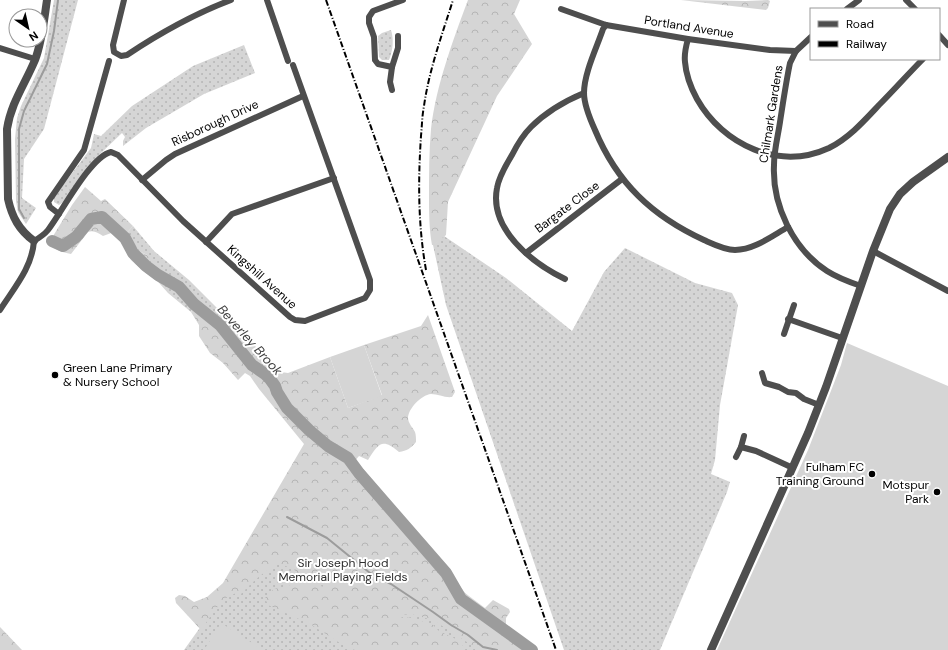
<svg xmlns="http://www.w3.org/2000/svg" width="948" height="650" viewBox="0 0 948 650" font-family="'DM Sans',sans-serif">
<defs>
<pattern id="grass-dots" width="8" height="8" patternUnits="userSpaceOnUse"><rect width="8" height="8" fill="#d5d5d5"/><path d="M2 2h.1M6 6h.1" fill="none" stroke="#b5b5b5" stroke-width="1.8" stroke-linecap="round"/></pattern>
<pattern id="forest-crowns" width="20" height="18" patternUnits="userSpaceOnUse"><rect width="20" height="18" fill="#d5d5d5"/><path d="M2 6a3 3 0 1 1 6 0M12 15a3 3 0 1 1 6 0" fill="none" stroke="#b5b5b5"/></pattern>
</defs>
<rect width="100%" height="100%" fill="#fff"/>
<!-- grass -->
<g fill="url(#grass-dots)">
<polygon points="54,0 78,0 44,129 24,159 22,198 36,208 26,224 18,212 16,201 15,139 17,118 21,106 44,58"/>
<path d="M 391,30 C 394,39 393,50 389,60 L 382,60 L 379,57 L 378,36 L 382,33 Z"/>
<polygon points="244,45 255,73 204,94 146,128 123,146 123,141 125,137 122,133 100,154 62,203 59,205 54,202 54,197 91,148 94,134 101,136 132,106 193,66"/>
<polygon points="133,226 154,251 189,280 254,345 243,349 238,348 232,342 222,327 194,307 191,312 168,293 145,267 149,264 147,255 139,251 130,237 126,234"/>
<polygon points="444,236 506,278 572,331 604,272 625,248 695,283 732,293 738,305 720,405 715,460 711,474 730,482 727,492 660,650 564,650 446,305 433,245"/>
<polygon points="324,436 364,470 421,537 465,593 480,610 535,650 184,650 204,622"/>
</g>
<!-- forest -->
<g fill="url(#forest-crowns)">
<path d="M 468,0 L 520,0 L 514,14 L 532,44 L 497,96 L 448,202 L 446,235 L 434,245 L 432,245 C 429,228 429,212 429,196 C 429,174 429,151 431,129 C 436,86 453,40 468,0 Z"/>
<polygon points="681,0 746,1 768,0 770,1 768,8 766,10"/>
<path d="M 85,187 L 101,201 L 105,199 L 133,226 L 126,234 L 134,241 L 136,248 L 139,251 L 147,255 L 150,259 L 149,264 L 141,269 L 131,260 L 128,254 L 129,248 L 114,232 L 103,236 C 98,233 94,230 88,232 L 71,254 C 62,252 54,251 50,241 L 72,205 Z"/>
<path d="M 198,302 C 209,302 207,314 213,321 C 215,323 219,324 221,326 C 228,332 230,345 239,348 C 244,350 250,346 254,345 L 281,372 L 288,373 L 330,357 L 348,408 L 382,395 L 364,345 L 421,326 L 428,315 L 455,392 L 452,397 C 445,398 438,394 431,394 C 421,395 408,409 408,418 C 408,423 413,428 415,432 C 416,435 416,438 416,442 C 411,448 407,451 399,452 C 382,438 379,443 368,460 L 359,456 L 354,462 L 454,579 L 465,593 L 485,608 L 493,600 L 509,609 L 510,612 L 506,618 L 506,626 L 534,645 L 538,650 L 479,650 L 433,620 L 411,614 L 392,616 L 413,618 L 433,625 L 439,631 L 458,640 L 464,647 L 464,650 L 355,650 L 343,645 L 310,624 L 268,605 L 265,598 L 269,593 L 274,589 L 303,582 L 333,589 L 300,575 L 292,568 L 279,564 C 263,571 253,582 241,594 C 239,594 236,593 234,594 C 222,596 208,621 201,630 L 176,603 L 175,598 L 179,595 L 185,596 L 194,602 L 207,597 L 223,583 L 304,444 L 259,389 L 250,376 L 245,373 L 238,380 L 223,363 L 210,353 L 199,336 L 199,325 L 191,312 Z"/>
<polygon points="0,627 22,650 0,650"/>
</g>
<!-- garden -->
<g fill="#d5d5d5">
<polygon points="847,343 948,386 948,650 717,650 808,450 841,365"/>
<polygon points="364,345 382,396 348,408 330,357"/>
<polygon points="221,623 263,650 204,650"/>
</g>
<g fill="none" stroke-linecap="round" stroke-linejoin="round">
<!-- stream -->
<g stroke="#9c9c9c" stroke-width="2">
<polyline points="24,218 19,209 19,129 24,111 47,64 54,31 58,0"/>
<polyline points="287,517 327,538 370,573 391,584 433,612 451,625 468,635 483,647 497,650"/>
</g>
<!-- river -->
<polyline stroke="#9c9c9c" stroke-width="12" points="52,241 63,246 76,237 91,219 102,217 125,238 133,253 146,266 158,275 179,287 194,304 220,325 252,365 265,374 270,379 275,386 277,392 287,408 309,430 328,446 348,458 359,473 446,573 461,599 532,650"/>
<!-- minor -->
<g stroke="#4e4e4e" stroke-width="6">
<path d="M 124,0 L 113,45 L 114,52 L 121,56 L 127,55 C 160,33 194,14 231,0"/>
<polyline points="267,0 288,61"/>
<polyline points="906,0 915,9"/>
<polyline points="561,9 606,25 688,39 770,50 796,51"/>
<polyline points="847,9 859,0"/>
<path d="M 606,25 L 603,29 C 597,47 584,73 584,93 C 584,105 590,119 595,130 C 617,183 652,216 704,240 C 713,244 725,250 735,250 C 754,250 772,236 788,227"/>
<polyline points="939,35 948,45"/>
<path d="M 811,37 L 796,51 L 790,63 C 786,82 783,103 780,122 C 778,136 774,150 774,165 C 772,205 793,249 827,271 C 838,278 849,282 861,286"/>
<path d="M 688,39 C 686,46 684,54 685,62 C 686,75 691,88 697,99 C 723,145 779,171 829,148 C 849,138 864,121 879,105 C 894,90 908,74 923,59"/>
<polyline points="0,48 35,59"/>
<polyline points="392,67 398,48 398,36"/>
<polyline points="392,90 390,82 392,67 378,64 375,60 374,37 369,23 369,17 373,11 403,0"/>
<polyline points="142,180 166,160 175,154 303,96"/>
<polyline points="59,214 50,207 48,202 84,150 109,61"/>
<polyline points="206,242 232,214 334,178"/>
<polyline points="873,251 948,291"/>
<polyline points="526,253 622,179"/>
<path d="M 565,279 C 532,263 489,229 497,188 C 499,176 506,165 512,155 C 517,145 523,135 531,127 C 545,113 565,101 584,93"/>
<path d="M 0,310 C 14,288 32,268 34,241 C 39,238 44,235 48,230 C 62,212 90,157 111,152 L 118,155 L 183,221 L 290,317 L 295,320 L 305,321 L 365,298 L 370,290 L 370,280 L 293,65"/>
<polyline points="788,319 842,338"/>
<polyline points="784,334 794,305"/>
<polyline points="762,373 765,383 779,387 788,392 796,393 804,399 819,405"/>
<polyline points="741,447 744,436"/>
<polyline points="736,457 741,447 756,451 793,468"/>
</g>
<!-- tertiary -->
<g stroke="#4e4e4e" stroke-width="8">
<path d="M 34,241 C 19,230 12,217 8,199 L 7,129 C 11,103 25,84 35,60 C 42,42 44,20 47,0"/>
<polyline points="711,650 808,433 826,387 873,251 890,209 900,194 913,182 948,157"/>
</g>
<!-- rail -->
<g stroke="#000" stroke-width="2" stroke-dasharray="6 2 1 2" stroke-linecap="butt">
<polyline points="326,0 556,650"/>
<path d="M 426,270 C 418,225 418,181 421,136 C 422,126 422,116 424,106 C 429,70 442,35 453,0"/>
</g>
</g>
<!-- markers -->
<g fill="#000" stroke="#fff" stroke-width="1.5">
<circle cx="55" cy="375" r="4"/>
<circle cx="872" cy="474" r="4"/>
<circle cx="937" cy="492" r="4"/>
</g>
<g text-anchor="middle" dominant-baseline="central" stroke-width="4" stroke-linejoin="round" paint-order="stroke">
<!-- street labels -->
<g font-size="12" fill="#000" stroke="#fff">
<text transform="translate(689 27) rotate(9)">Portland Avenue</text>
<text transform="translate(771 114) rotate(-81)">Chilmark Gardens</text>
<text transform="translate(215 123) rotate(-25)">Risborough Drive</text>
<text transform="translate(567 207) rotate(-37)">Bargate Close</text>
<text transform="translate(262 277) rotate(42)">Kingshill Avenue</text>
</g>
<!-- poi labels -->
<g font-size="12" fill="#000" stroke="#fff" text-anchor="end">
<text x="63" y="368" text-anchor="start">Green Lane Primary<tspan x="63" dy="14">&amp; Nursery School</tspan></text>
<text x="864" y="467">Fulham FC<tspan x="864" dy="14">Training Ground</tspan></text>
<text x="929" y="485">Motspur<tspan x="929" dy="14">Park</tspan></text>
</g>
<!-- park labels -->
<g font-size="12" fill="#2c2c2c" stroke="#fff">
<text x="343" y="563">Sir Joseph Hood<tspan x="343" dy="14">Memorial Playing Fields</tspan></text>
</g>
<!-- water labels -->
<g font-size="13" font-style="italic" fill="#3d3d3d" stroke="#fff">
<text transform="translate(250 340) rotate(48)">Beverley Brook</text>
</g>
</g>
<!-- legend -->
<rect x="810" y="8" width="130" height="52" fill="#ffffff" stroke="#999999"/>
<rect x="818" y="21" width="20" height="6" fill="#4e4e4e" stroke="#999999"/>
<text x="846" y="28" font-size="12" fill="#000000">Road</text>
<rect x="818" y="41" width="20" height="6" fill="#000000" stroke="#999999"/>
<text x="846" y="48" font-size="12" fill="#000000">Railway</text>
<!-- north arrow -->
<g transform="translate(28 28) rotate(146)"><circle r="19" fill="#ffffff" stroke="#999999"/>
<path d="M0-3L7 15L0 10L-7 15Z" fill="#000000"/>
<text y="-6" font-size="11" font-weight="bold" text-anchor="middle" fill="#000000">N</text>
</g>
</svg>
